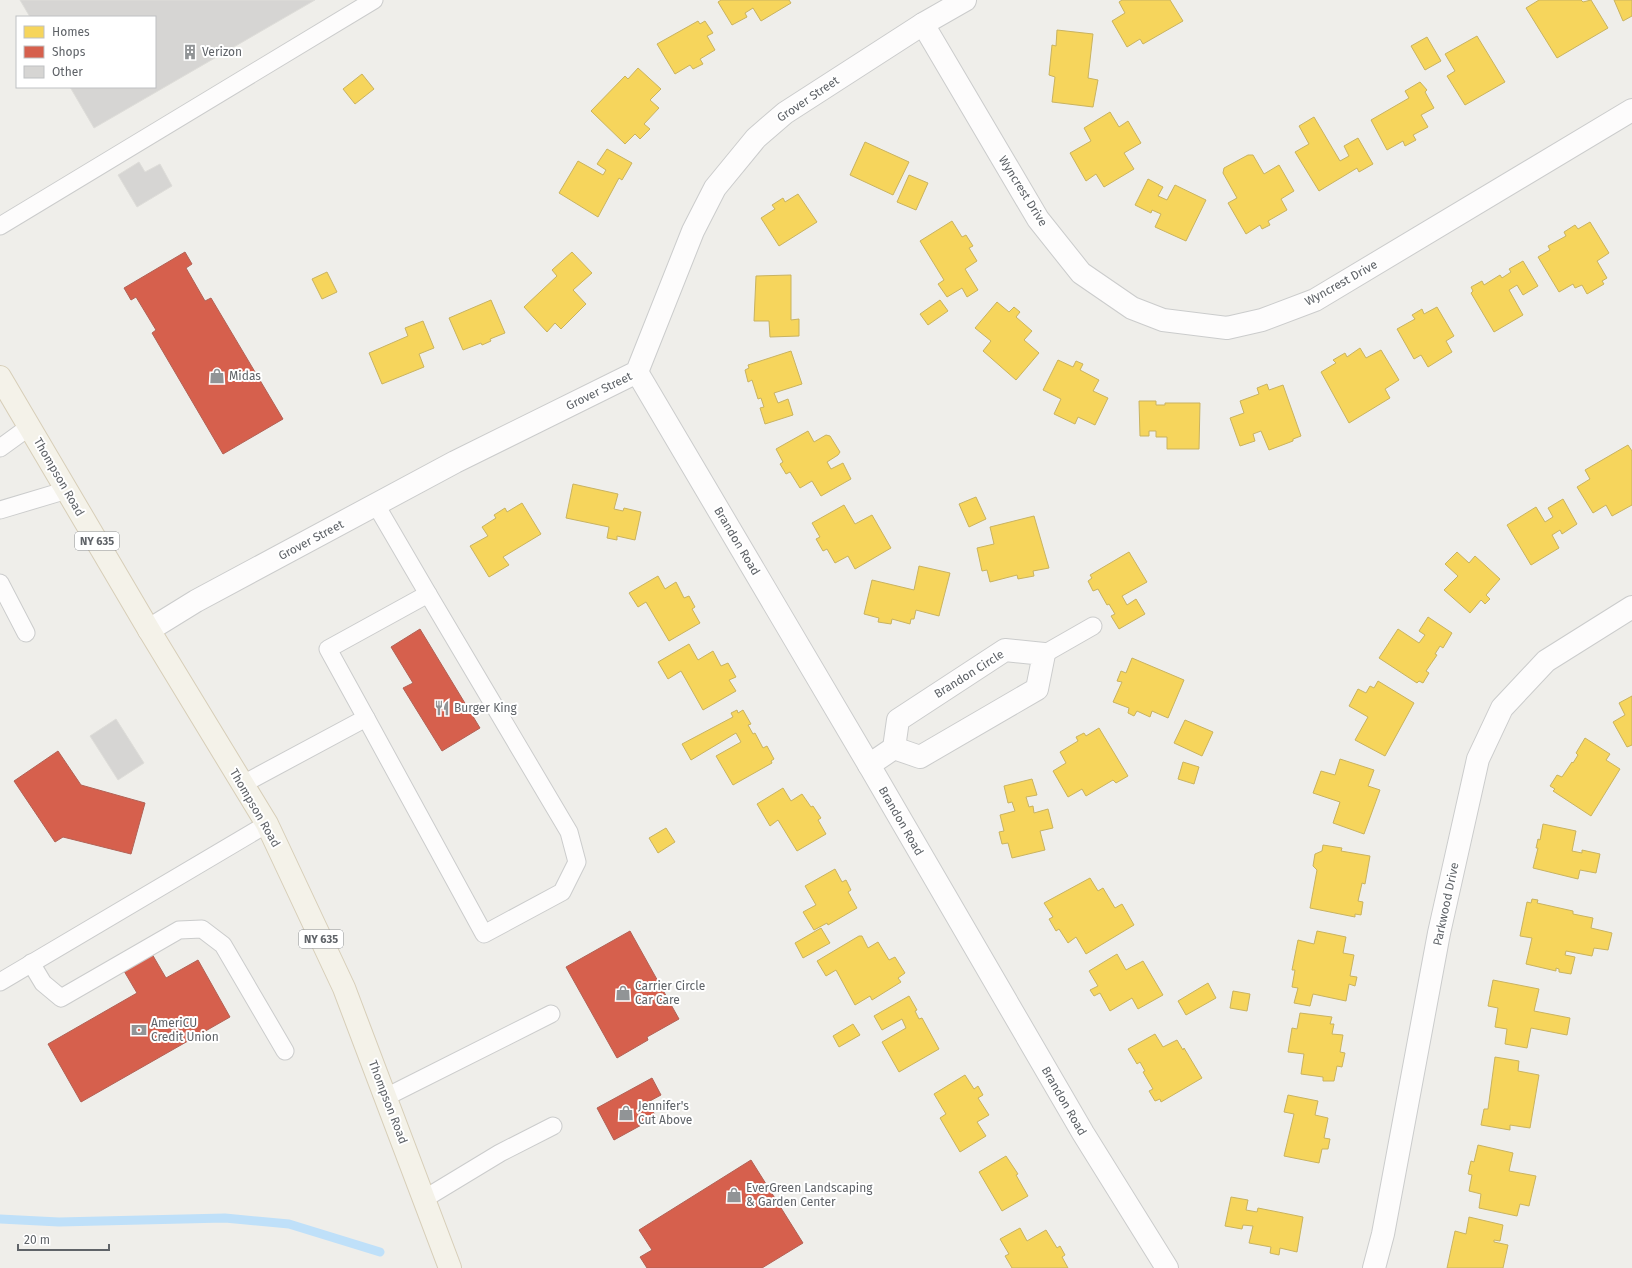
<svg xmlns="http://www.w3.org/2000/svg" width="1632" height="1268" viewBox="0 0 1632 1268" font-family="'Fira Sans',sans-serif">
<rect width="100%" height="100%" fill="#efeeea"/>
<!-- homes -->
<g fill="#f6d55c" stroke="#c9b360">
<polygon points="721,0 789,0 791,3 761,21 753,8 745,13 747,17 732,25 718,2"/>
<polygon points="1122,0 1170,0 1183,21 1143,44 1140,39 1127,47 1112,21 1125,13 1119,2"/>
<polygon points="1539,0 1581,0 1583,2 1591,0 1608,28 1557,58 1526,8"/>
<polygon points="1614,0 1632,0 1632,16 1623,21"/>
<polygon points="698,21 700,24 705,21 713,33 707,36 715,50 700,59 703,64 693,69 690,65 675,74 657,44"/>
<polygon points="1057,30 1093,34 1088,78 1098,80 1093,107 1052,102 1055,77 1049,75 1052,45 1056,46"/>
<polygon points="1477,36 1505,82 1465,105 1447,76 1455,71 1445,54"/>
<polygon points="1427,37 1441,61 1425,70 1411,46"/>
<polygon points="638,68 661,89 650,100 659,108 644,124 650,129 640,139 635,134 625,144 591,111 625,76 628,79"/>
<polygon points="362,74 374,89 355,104 343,89"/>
<polygon points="1420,82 1427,90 1425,92 1434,108 1421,115 1428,127 1413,135 1416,140 1405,146 1403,141 1387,150 1371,120 1409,98 1405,91"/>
<polygon points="1110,112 1119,127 1128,121 1141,143 1124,153 1134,169 1104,187 1096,174 1086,181 1070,153 1091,141 1084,128"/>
<polygon points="1314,117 1340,161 1349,156 1344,146 1358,138 1373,164 1359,172 1357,168 1319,191 1295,152 1309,144 1299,126"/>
<polygon points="865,142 909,162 893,195 850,175"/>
<polygon points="607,149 632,163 622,180 619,178 598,217 559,193 578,161 603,175 606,170 597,164"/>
<polygon points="1248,155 1253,155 1264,174 1279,165 1294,191 1281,199 1287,210 1268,221 1270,225 1262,229 1260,225 1246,234 1228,203 1237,198 1223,173 1224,168"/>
<polygon points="909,175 928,183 916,210 897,202"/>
<polygon points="1148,179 1163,187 1158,196 1167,200 1175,185 1206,200 1186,241 1155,227 1161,214 1152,210 1151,213 1135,205"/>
<polygon points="798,194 817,222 779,246 761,218 775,209 772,205 783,198 785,202"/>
<polygon points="952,221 962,237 966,235 973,246 969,248 977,261 965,269 978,290 967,297 962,288 947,297 938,284 944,280 920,241"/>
<polygon points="1590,222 1609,253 1597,261 1607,278 1602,281 1604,284 1587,294 1582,285 1575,288 1573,284 1559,292 1538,257 1550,250 1548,246 1566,236 1564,232 1575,225 1578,229"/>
<polygon points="572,252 592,273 573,290 586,304 561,329 555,323 547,332 524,307 557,276 552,270"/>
<polygon points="1523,261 1538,286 1523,295 1517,285 1509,290 1523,315 1494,332 1471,293 1473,291 1471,287 1482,281 1484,285 1500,275 1502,278 1511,272 1509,269"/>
<polygon points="327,272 337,292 322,299 312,279"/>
<polygon points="791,275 791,320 799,319 799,336 770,337 769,321 754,321 756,276"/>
<polygon points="491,300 505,333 490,339 491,341 482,345 481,343 463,350 449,318"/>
<polygon points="940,300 948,311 928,325 920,314"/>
<polygon points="997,302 1009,312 1014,307 1020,312 1016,317 1032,331 1024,340 1039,353 1016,380 983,351 991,341 975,328"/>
<polygon points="1437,307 1454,336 1446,341 1452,352 1428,367 1421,355 1414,359 1397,329 1415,319 1412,315 1422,309 1424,314"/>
<polygon points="423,321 434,348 419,354 424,367 382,384 369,353 408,336 405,328"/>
<polygon points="1360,348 1366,358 1381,350 1399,380 1385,389 1390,398 1349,423 1321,372 1336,363 1333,360 1345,353 1347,357"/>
<polygon points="791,351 802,384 774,393 778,403 788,399 793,415 765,424 760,408 764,407 761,398 758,399 752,380 748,382 745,370 749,368 748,365"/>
<polygon points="1058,360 1073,367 1076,361 1083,364 1080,370 1099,380 1093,391 1108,398 1095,425 1078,417 1075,424 1054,414 1061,399 1043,390"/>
<polygon points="1267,384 1269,390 1283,385 1301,436 1293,439 1293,441 1269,450 1261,431 1253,434 1255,441 1240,446 1230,418 1244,413 1240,401 1259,394 1257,388"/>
<polygon points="1139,401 1156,401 1156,405 1165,405 1165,403 1200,403 1199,449 1167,449 1167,437 1156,437 1156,431 1149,431 1149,436 1140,436"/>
<polygon points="808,431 814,442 826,435 830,436 840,452 838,455 827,462 831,469 843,463 851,479 821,496 812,481 800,488 790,472 786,474 780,464 783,462 776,449"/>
<polygon points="1628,445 1632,451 1632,505 1612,516 1606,505 1593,513 1577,487 1590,479 1585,470"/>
<polygon points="573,484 618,494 614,509 623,511 624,508 641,512 635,540 617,536 617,540 607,538 609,527 566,518"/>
<polygon points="976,497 986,519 969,527 959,504"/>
<polygon points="1563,499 1577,524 1562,534 1560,530 1552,535 1559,548 1531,565 1507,525 1536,507 1545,522 1553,517 1548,508"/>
<polygon points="522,503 541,534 503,557 509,565 489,577 470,546 488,536 482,527 496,518 494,515 505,508 507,512"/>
<polygon points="844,505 855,524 872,515 891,548 855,569 848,556 835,563 827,549 823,551 816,539 820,537 812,523"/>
<polygon points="1034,516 1049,568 1033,571 1034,576 1018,579 1017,575 990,582 987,570 982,571 977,548 994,544 990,527"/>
<polygon points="1129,552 1147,582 1122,596 1127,605 1136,599 1145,614 1119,629 1111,616 1115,614 1109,604 1107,605 1098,589 1093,591 1088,581 1092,578 1090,575"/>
<polygon points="1457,552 1469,563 1475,556 1500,579 1486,595 1490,599 1485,604 1481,600 1470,613 1444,590 1458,576 1445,564"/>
<polygon points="919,566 950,573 939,616 916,610 914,619 911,619 910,624 892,619 891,624 878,622 879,618 864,614 872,580 914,590"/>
<polygon points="658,576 665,589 676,582 684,598 689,596 695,607 692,609 700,623 669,641 646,602 638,607 629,593"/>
<polygon points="1428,617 1452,633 1443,648 1440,646 1435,654 1437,655 1426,671 1429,673 1423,683 1419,681 1417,683 1379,658 1398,629 1419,643 1425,635 1419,631"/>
<polygon points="689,644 698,660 713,651 721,666 728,663 736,677 729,680 736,691 703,710 681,671 668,679 658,662"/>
<polygon points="1132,658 1184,680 1168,718 1152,711 1150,717 1137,711 1134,716 1128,713 1129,708 1113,702 1122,682 1117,681 1121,671 1126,673"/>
<polygon points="1378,681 1414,703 1385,756 1355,740 1368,717 1349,706 1358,689 1366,693 1370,686 1374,688"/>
<polygon points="1632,696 1632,745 1627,747 1613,722 1625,715 1619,703"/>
<polygon points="737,710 738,713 743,710 751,724 748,725 753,734 755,733 763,748 767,746 774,759 771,761 772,763 733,785 716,756 741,742 736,733 691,760 682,744 733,717 731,713"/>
<polygon points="1185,720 1213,732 1202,756 1174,743"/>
<polygon points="1099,728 1128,776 1116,783 1113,780 1086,796 1082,789 1068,797 1053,771 1066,763 1060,752 1078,741 1076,737 1084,733 1086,736"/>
<polygon points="1585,738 1610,754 1606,760 1620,769 1591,816 1553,791 1555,789 1550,786 1557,775 1562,777 1572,762 1573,763 1578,755 1576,753"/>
<polygon points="1340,759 1374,770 1368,786 1380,790 1364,834 1333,823 1340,802 1313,793 1321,771 1335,775"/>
<polygon points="1183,762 1199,767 1194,784 1178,779"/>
<polygon points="1032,779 1037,795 1026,797 1029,807 1033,806 1034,813 1048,809 1053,828 1040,831 1045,850 1012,858 1008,843 1002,844 999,832 1004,831 1000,815 1015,811 1012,802 1008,803 1004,786"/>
<polygon points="783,788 791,801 802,794 811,807 813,806 821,818 818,820 826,834 797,851 778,820 770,826 757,804"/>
<polygon points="1543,824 1576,831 1572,851 1582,853 1582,850 1600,854 1596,873 1580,870 1578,879 1533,868 1538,848 1536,848 1538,839 1540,840"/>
<polygon points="666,828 675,842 658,853 649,838"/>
<polygon points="1323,845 1342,848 1341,851 1370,856 1365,884 1362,883 1358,901 1363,902 1361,915 1355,914 1355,917 1310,908 1317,870 1313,866 1315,854 1322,851"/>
<polygon points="835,869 842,882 846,880 851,890 848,892 857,908 828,925 827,923 814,930 803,912 816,905 805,886"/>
<polygon points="1090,878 1098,891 1103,888 1115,908 1122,904 1134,925 1086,954 1076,937 1068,943 1059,929 1056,931 1049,919 1053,917 1044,903"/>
<polygon points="1532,899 1538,900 1537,903 1573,911 1573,914 1593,918 1591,928 1612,933 1608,950 1594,948 1592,956 1566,951 1565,955 1575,957 1571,974 1559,972 1559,969 1556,968 1556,971 1526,964 1532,938 1520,936 1527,902 1531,903"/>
<polygon points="821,928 830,943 803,958 795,943"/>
<polygon points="1317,931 1346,937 1343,953 1354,955 1350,976 1357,977 1355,986 1349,984 1346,1001 1313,994 1310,1006 1294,1003 1298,988 1292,987 1295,970 1292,970 1298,940 1314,944"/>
<polygon points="859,936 862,936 868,948 878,942 889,960 895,957 905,973 898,978 901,982 872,1000 870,996 855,1005 836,970 826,976 817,961"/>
<polygon points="1117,954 1126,970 1143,961 1163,995 1138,1009 1132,998 1110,1011 1100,993 1094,996 1090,990 1098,986 1089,971"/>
<polygon points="1493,980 1539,989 1534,1011 1570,1018 1567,1035 1531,1028 1527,1048 1505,1044 1507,1029 1495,1027 1498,1008 1488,1006"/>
<polygon points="1208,983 1216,998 1186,1015 1178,1001"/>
<polygon points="1233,991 1250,994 1247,1011 1230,1008"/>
<polygon points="909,996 917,1010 915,1011 919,1019 922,1018 939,1049 899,1072 882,1042 906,1028 902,1019 882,1030 874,1016"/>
<polygon points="1300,1013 1332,1017 1330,1024 1334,1024 1332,1034 1343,1035 1340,1052 1345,1053 1342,1067 1337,1066 1334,1081 1323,1081 1323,1077 1301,1074 1304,1054 1288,1052 1292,1028 1297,1029"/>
<polygon points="853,1024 860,1035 839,1047 833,1036"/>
<polygon points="1155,1034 1163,1047 1177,1040 1183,1050 1184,1048 1202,1078 1161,1102 1160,1099 1155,1101 1149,1091 1153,1089 1143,1072 1145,1071 1140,1062 1137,1064 1128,1049"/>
<polygon points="1495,1057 1519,1061 1518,1071 1539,1075 1530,1128 1510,1125 1510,1130 1481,1125 1484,1109 1488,1109"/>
<polygon points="965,1075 974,1089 978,1086 983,1095 978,1098 989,1115 977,1122 986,1136 960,1152 940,1118 946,1114 934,1094"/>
<polygon points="1288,1095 1318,1101 1315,1115 1328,1118 1324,1138 1330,1139 1328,1149 1322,1149 1319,1163 1284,1156 1294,1114 1284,1112"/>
<polygon points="1478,1145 1513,1153 1509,1171 1536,1176 1529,1206 1520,1204 1517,1216 1479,1208 1481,1194 1469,1191 1472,1175 1468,1174 1471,1161 1474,1162"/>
<polygon points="1006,1156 1018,1174 1016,1175 1028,1196 1002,1211 979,1172"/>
<polygon points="1231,1197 1248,1200 1246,1210 1257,1212 1258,1208 1303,1217 1297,1252 1280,1248 1279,1255 1270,1253 1271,1247 1249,1243 1253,1226 1243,1225 1242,1229 1225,1226"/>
<polygon points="1469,1217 1503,1225 1500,1241 1494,1240 1494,1242 1508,1245 1503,1268 1447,1268 1455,1231 1466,1234"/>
<polygon points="1020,1228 1027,1241 1046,1230 1057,1248 1060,1246 1065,1255 1062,1257 1068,1268 1012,1268 1005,1256 1009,1254 1000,1239"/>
</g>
<!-- shops -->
<g fill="#d6604d" stroke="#b26155">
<polygon points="185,252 192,264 186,268 205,301 211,298 283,419 223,454 152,333 156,330 136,297 131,300 124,288"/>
<polygon points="420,629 480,728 442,751 403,688 413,683 391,647"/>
<polygon points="58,751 81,785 145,803 131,854 63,837 55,842 14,781"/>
<polygon points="630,931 679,1019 647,1037 648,1040 617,1058 566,967"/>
<polygon points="152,954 166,978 198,960 230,1017 81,1102 48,1044 137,993 124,971"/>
<polygon points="652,1078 661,1095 648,1102 656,1117 614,1140 597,1108"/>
<polygon points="751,1160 803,1243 762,1268 647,1268 640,1257 652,1250 639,1230"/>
</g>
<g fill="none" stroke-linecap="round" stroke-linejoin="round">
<!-- stream -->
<polyline stroke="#bfe0f9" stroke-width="9" points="0,1219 59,1222 225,1218 289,1224 380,1252"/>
</g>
<!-- building -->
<g fill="#d6d5d3" stroke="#deddd9">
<polygon points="20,0 315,0 94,128 70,87 155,87 155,17 30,17"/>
<polygon points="139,162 145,172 160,164 172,186 137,207 118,175"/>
<polygon points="116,719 144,763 118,780 90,736"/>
</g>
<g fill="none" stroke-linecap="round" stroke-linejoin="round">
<defs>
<g id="service">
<polyline points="0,226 374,0"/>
<polyline points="0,448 29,427"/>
<polyline points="0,510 67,490"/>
<polyline points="0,583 26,633"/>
<polyline points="1044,654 1093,626"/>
<polyline points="366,718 484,934 562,892 577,862 569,832 428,594"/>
<polyline points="243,784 366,718 328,649 428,594 376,505"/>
<polyline points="31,963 43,983 61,998 179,930 202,929 223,945 285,1051"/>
<polyline points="0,982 267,824"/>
<polyline points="386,1097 551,1014"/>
<polyline points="424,1199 500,1153 553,1126"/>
</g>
<g id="minor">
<polyline points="923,24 1038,219 1081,273 1132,308 1163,320 1227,328 1262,320 1315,300 1632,110"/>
<polyline points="637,372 869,765 1083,1133 1167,1268"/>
<polyline points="149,630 196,601 455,462 637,372 693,231 715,188 756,138 785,113 923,24 965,0"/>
<polyline points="869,765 894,748 898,720 1005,650 1044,654 1037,689 920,757 894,748"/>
<polyline points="1374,1268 1383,1234 1439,933 1478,759 1502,708 1546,661 1632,607"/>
</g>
<polyline id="primary" points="0,377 149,630 267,824 344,988 450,1268"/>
</defs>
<!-- service casing -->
<use href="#service" stroke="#cbcccc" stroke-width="19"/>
<!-- minor casing -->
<use href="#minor" stroke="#cbcccc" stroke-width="24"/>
<!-- primary casing -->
<use href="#primary" stroke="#d7ceb8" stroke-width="24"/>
<!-- service -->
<use href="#service" stroke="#fdfcfc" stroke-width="17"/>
<!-- minor -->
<use href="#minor" stroke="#fdfcfc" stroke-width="22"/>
<!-- primary -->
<use href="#primary" stroke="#f4f2e9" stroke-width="22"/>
</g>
<!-- icons -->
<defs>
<symbol id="building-bare" viewBox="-9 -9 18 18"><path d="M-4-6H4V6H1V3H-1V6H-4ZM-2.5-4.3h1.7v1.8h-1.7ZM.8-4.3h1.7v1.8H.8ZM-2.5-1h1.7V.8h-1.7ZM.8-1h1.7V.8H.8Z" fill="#919496" stroke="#fff" stroke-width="2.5" paint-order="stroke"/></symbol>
<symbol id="shop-bare" viewBox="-9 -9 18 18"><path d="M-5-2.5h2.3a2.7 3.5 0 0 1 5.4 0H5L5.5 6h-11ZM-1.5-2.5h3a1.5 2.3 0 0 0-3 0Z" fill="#919496" stroke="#fff" stroke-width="2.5" paint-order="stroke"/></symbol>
<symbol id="restaurant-bare" viewBox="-9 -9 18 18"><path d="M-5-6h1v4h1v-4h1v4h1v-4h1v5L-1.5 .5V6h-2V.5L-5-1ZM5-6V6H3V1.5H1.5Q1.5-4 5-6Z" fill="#919496" stroke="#fff" stroke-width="2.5" paint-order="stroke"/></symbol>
<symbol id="bank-bare" viewBox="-9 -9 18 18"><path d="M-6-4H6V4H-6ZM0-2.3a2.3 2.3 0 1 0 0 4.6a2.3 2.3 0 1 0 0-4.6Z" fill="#919496" stroke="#fff" stroke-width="2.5" paint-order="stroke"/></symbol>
</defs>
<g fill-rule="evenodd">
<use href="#building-bare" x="179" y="41" width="22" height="22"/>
<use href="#shop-bare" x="206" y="365" width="22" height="22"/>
<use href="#restaurant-bare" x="431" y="697" width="22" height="22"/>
<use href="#shop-bare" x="612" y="982" width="22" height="22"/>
<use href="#bank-bare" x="128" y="1019" width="22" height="22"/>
<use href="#shop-bare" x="615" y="1102" width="22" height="22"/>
<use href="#shop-bare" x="723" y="1184" width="22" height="22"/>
</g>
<g text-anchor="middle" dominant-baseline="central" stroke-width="4" stroke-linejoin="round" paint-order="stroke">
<!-- shield labels -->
<g fill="#fff" stroke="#8f9295" stroke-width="1">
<rect x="75" y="532" width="44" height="18" rx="3"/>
<rect x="299" y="930" width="44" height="18" rx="3"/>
</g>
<g font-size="11" font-weight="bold" fill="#5f6368">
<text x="97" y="541">NY 635</text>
<text x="321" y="939">NY 635</text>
</g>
<!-- poi labels -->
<g font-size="12" fill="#5f6368" stroke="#fff" text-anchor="start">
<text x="202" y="52">Verizon</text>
<text x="229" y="376">Midas</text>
<text x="454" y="708">Burger King</text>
<text x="635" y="986">Carrier Circle<tspan x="635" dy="14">Car Care</tspan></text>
<text x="151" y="1023">AmeriCU<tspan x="151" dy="14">Credit Union</tspan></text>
<text x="638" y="1106">Jennifer's<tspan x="638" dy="14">Cut Above</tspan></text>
<text x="746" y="1188">EverGreen Landscaping<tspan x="746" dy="14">&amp; Garden Center</tspan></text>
</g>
<!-- street labels -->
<g font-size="12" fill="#5f6368" stroke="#fff">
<text transform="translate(808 99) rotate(-34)">Grover Street</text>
<text transform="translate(1023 191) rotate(58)">Wyncrest Drive</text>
<text transform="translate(1341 283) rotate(-29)">Wyncrest Drive</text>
<text transform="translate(599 391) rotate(-26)">Grover Street</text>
<text transform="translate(59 477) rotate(60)">Thompson Road</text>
<text transform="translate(311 540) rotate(-28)">Grover Street</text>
<text transform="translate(737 541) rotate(59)">Brandon Road</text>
<text transform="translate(969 674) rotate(-32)">Brandon Circle</text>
<text transform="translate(255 808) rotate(60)">Thompson Road</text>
<text transform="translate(901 821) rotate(60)">Brandon Road</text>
<text transform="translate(1446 904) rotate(-78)">Parkwood Drive</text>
<text transform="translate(1064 1101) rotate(60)">Brandon Road</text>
<text transform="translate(388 1102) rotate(69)">Thompson Road</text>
</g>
</g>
<!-- legend -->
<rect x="16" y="16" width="140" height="72" fill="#ffffff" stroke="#bfc1c3"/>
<rect x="24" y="26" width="20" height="12" fill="#f6d55c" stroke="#bfc1c3"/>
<text x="52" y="36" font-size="12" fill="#5f6368">Homes</text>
<rect x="24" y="46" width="20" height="12" fill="#d6604d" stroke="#bfc1c3"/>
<text x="52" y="56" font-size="12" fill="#5f6368">Shops</text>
<rect x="24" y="66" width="20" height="12" fill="#d6d5d3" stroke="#bfc1c3"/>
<text x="52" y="76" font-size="12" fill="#5f6368">Other</text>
<!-- scale -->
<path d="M18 1244v6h91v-6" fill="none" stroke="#5f6368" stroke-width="2"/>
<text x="24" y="1244" font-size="12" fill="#5f6368" stroke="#ffffff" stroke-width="3" paint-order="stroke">20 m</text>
</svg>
